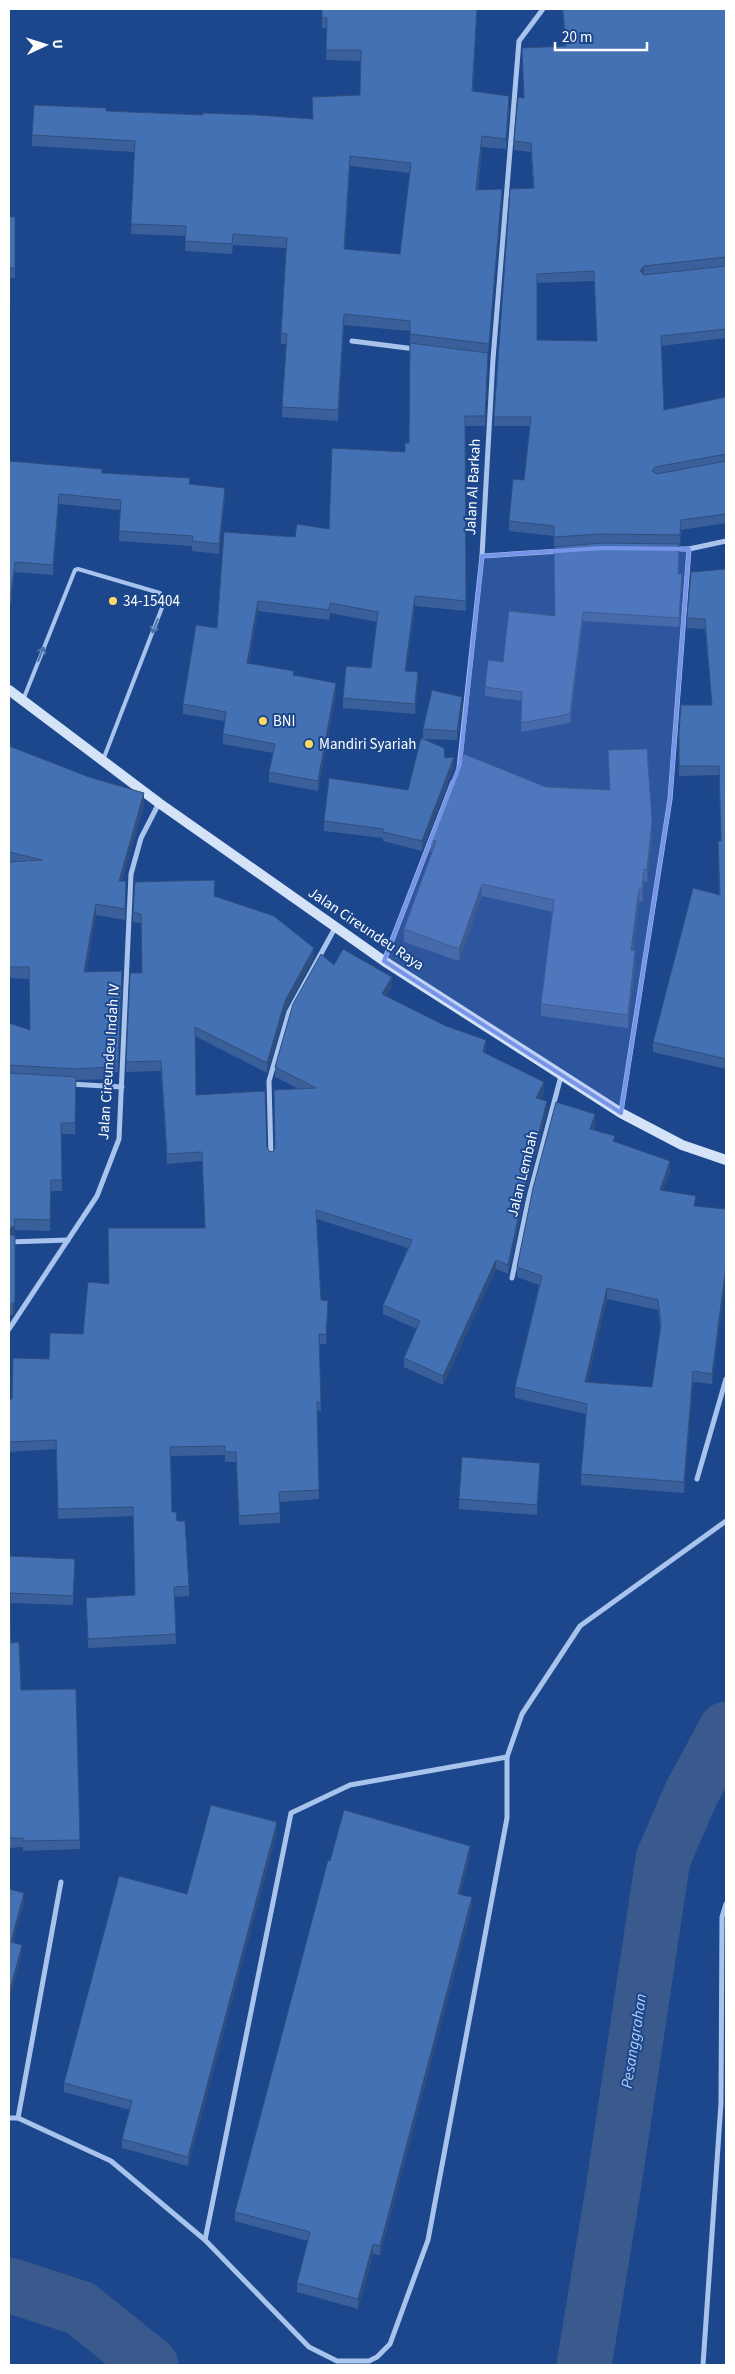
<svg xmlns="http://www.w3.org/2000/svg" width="735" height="2374" viewBox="0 0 735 2374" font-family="'Source Sans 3',sans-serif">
<rect width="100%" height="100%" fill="#1c478c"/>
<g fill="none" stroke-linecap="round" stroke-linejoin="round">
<!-- river -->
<g stroke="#3a598c" stroke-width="55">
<polyline points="9,2285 80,2308 151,2365"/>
<polyline points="584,2365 613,2190 663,1859 691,1794 726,1729"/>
</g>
<!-- lane -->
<polyline stroke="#a8c4ed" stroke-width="4" points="23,700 75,570 78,569 160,593 163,605 103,760"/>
<!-- street -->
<g stroke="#a8c4ed" stroke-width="5">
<polyline points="352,341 415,349"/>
<polyline points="675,549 689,549 726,541"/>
<polyline points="482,556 561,551"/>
<polyline points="459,768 482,556 493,359 519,41 543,9"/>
<polyline points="384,961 453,782"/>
<polyline points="70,1084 122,1087"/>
<polyline points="621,1112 670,799 689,549"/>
<polyline points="271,1157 269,1081 289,1012 335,928"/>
<polyline points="9,1242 68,1240"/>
<polyline points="512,1278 529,1197 561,1076"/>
<polyline points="9,1329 97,1196 119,1139 131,874 141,838 159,803"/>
<polyline points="697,1479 726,1379"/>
<polyline points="9,2118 18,2118 111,2161 205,2240 309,2347 337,2361 369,2361 377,2357 390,2344 428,2240 507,1818 507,1757 522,1714 580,1626 726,1521"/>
<polyline points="18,2118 61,1882"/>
<polyline points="205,2240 291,1813 350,1785 507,1757"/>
<polyline points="703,2365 721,2103 722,1917 726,1904"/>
</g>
<!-- secondary -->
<polyline stroke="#d5e3f9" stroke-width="10" points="9,690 159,803 384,961 621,1113 682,1145 726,1160"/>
</g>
<!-- wall -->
<g fill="#3a609b" fill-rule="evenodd">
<path d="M 322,9 L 477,9 L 473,92 L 509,106 L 506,149 L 482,147 L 478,190 L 502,199 L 488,354 L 485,426 L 465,426 L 466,611 L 415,606 L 406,671 L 418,682 L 415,714 L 343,708 L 343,698 L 371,668 L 377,622 L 330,613 L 329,620 L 258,611 L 249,663 L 294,676 L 336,693 L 318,791 L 269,782 L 269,772 L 273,753 L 223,744 L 223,734 L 225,721 L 183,714 L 183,704 L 217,628 L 295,537 L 329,529 L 405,452 L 409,443 L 410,331 L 344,325 L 338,421 L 282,417 L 282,407 L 287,344 L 281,344 L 281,333 L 286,248 L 233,245 L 232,254 L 185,251 L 186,236 L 131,234 L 135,152 L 32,146 L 32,135 L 106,111 L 313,119 L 360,95 L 360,61 L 326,60 L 327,28 L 322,28 ZM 350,166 L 410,173 L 400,254 L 345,249 Z"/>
<path d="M 562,9 L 726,9 L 726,338 L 661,346 L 664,410 L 726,397 L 726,523 L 681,530 L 678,574 L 682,583 L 679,627 L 583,621 L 570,723 L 521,732 L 522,701 L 485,696 L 485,687 L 503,662 L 555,616 L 554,536 L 509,531 L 509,521 L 524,480 L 530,426 L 494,426 L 494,417 L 533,188 L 531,152 L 514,150 L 514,141 L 524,98 L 522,48 L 565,46 ZM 594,281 L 597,341 L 537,340 L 537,283 Z"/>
<polygon points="9,217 15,217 15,278 10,278 10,318 9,318"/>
<polygon points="9,461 190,484 225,498 219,554 192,551 192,546 119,541 120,510 59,504 53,575 15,572 11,603 9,603"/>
<polygon points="726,569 726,1069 653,1052 653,1042 719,895 718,841 721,841 719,775 679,776 679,732 712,705 705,629 687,628 687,618"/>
<polygon points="462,707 457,740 423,739 423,729"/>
<polygon points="9,746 144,805 122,881 126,892 125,920 96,915 86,972 122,982 118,1072 110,1072 110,1079 76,1080 75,1134 61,1134 62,1191 51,1191 50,1231 15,1230 15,1312 13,1315 9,1315 9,1023 30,1030 29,979 9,978"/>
<polygon points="608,750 652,832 647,882 644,882 642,902 639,901 633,950 635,963 628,1028 541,1016 541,1004 553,912 482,896 459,961 404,942 404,929 432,853 431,853 431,840 546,787 610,790"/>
<polygon points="445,758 454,767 422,851 383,841 383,838 324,831 324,821 408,790"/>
<polygon points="215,896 314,957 285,1011 267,1073 195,1036 196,1095 267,1148 269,1151 273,1152 275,1148 299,1089 275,1077 275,1067 334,965 392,987 386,996 486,1049 485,1054 544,1092 540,1099 547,1110 525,1196 508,1274 496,1269 443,1385 404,1367 404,1358 417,1329 383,1314 383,1305 408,1248 317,1219 321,1300 328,1310 326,1344 319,1344 321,1411 317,1411 319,1499 280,1502 280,1523 239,1525 236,1462 225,1462 225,1455 171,1456 172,1512 177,1521 189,1586 189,1596 174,1597 176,1644 88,1648 86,1598 135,1595 133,1516 58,1519 56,1449 9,1452 9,1399 12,1399 49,1359 83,1334 108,1284 205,1228 202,1161 167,1164 161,1071 126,1072 126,1062 142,973 141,923 133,922 133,912"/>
<path d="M 595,1124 L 593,1130 L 670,1171 L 663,1190 L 696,1206 L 726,1209 L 726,1276 L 712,1384 L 693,1382 L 684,1493 L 581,1485 L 581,1474 L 586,1414 L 515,1398 L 515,1387 L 539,1285 L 517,1277 L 517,1267 ZM 607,1299 L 658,1310 L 660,1328 L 652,1387 L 587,1382 Z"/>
<polygon points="540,1473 537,1515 459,1509 459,1499"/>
<polygon points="9,1556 75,1569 73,1605 10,1603 11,1643 21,1690 76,1689 80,1849 23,1851 23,1847 9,1848"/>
<polygon points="277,1832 188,2166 122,2148 122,2139 130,2110 64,2092 64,2083 187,1894"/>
<polygon points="470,1856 460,1894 472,1907 380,2255 373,2254 358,2309 297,2292 297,2283 308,2241 235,2221 235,2212 330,1861"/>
</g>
<!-- shaded-wall -->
<g fill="#304e7e">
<polygon points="509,96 509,106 506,149 506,139"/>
<polygon points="482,136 482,147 476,200 476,190"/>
<polygon points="350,156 350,166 344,259 344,249"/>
<polygon points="502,189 502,199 489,354 489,344"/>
<polygon points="644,266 644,276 640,271"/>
<polygon points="344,314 344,325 338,421 338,410"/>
<polygon points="488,353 488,363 485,426 485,416"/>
<polygon points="225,488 225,498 219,554 219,544"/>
<polygon points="59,494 59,504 53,575 53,565"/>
<polygon points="15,562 15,572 11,603 11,593"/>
<polygon points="682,574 682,583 679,627 679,618"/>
<polygon points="415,596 415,606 405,681 405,671"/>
<polygon points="258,601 258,611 247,673 247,663"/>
<polygon points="583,612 583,621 570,723 570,714"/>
<polygon points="418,672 418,682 415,714 415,704"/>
<polygon points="336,683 336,693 318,791 318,781"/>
<polygon points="462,697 462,707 457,740 457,731"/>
<polygon points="454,757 454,767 422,851 422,841"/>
<polygon points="144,793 144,805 119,892 119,881"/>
<polygon points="652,820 652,832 647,882 647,870"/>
<polygon points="644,869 644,882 642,902 642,889"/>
<polygon points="482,884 482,896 459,961 459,949"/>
<polygon points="639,889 639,901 631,962 631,950"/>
<polygon points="96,904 96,915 84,983 84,972"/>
<polygon points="314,948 314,957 285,1011 267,1073 267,1063 285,1001"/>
<polygon points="635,951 635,963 628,1028 628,1015"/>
<polygon points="122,971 122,982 118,1072 118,1061"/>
<polygon points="392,977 392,987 382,1003 382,994"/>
<polygon points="486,1040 486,1049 483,1062 483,1052"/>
<polygon points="544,1082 544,1092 536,1107 536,1098"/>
<polygon points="547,1101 547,1110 525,1196 508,1274 508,1265 525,1187"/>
<polygon points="595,1114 595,1124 590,1140 590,1129"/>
<polygon points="670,1161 670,1171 660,1200 660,1190"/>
<polygon points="15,1226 15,1237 9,1239 9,1228"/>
<polygon points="496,1260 496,1269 443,1385 443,1376"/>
<polygon points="726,1266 726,1276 712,1384 712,1374"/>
<polygon points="607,1288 607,1299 585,1392 585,1382"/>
<polygon points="15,1301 15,1312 13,1315 13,1304"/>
<polygon points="693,1371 693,1382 684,1493 684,1482"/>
<polygon points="540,1463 540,1473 537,1515 537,1505"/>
<polygon points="277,1822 277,1832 188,2166 188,2157"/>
<polygon points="470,1846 470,1856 458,1903 458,1894"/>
<polygon points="24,1893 24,1903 11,1952 11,1942"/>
<polygon points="472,1897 472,1907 380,2255 380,2246"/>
<polygon points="22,1945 22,1955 9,2003 9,1994"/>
<polygon points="373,2244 373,2254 358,2309 358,2299"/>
</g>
<!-- building -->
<g fill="#4470b4" stroke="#304e7e" fill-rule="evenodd">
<path d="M 322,9 L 477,9 L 472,91 L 509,96 L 506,139 L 482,136 L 476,190 L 502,189 L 489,344 L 410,334 L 410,321 L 344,314 L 338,410 L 282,407 L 287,334 L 281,333 L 287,238 L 233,234 L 232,244 L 185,241 L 186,226 L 131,224 L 135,141 L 32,135 L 34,105 L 106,108 L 106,111 L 203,115 L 203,113 L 258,115 L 313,119 L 312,97 L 360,95 L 361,50 L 326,50 L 327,18 L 322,18 ZM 350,156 L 411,163 L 400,254 L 344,249 Z"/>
<path d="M 563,9 L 726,9 L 726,258 L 726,257 L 644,266 L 640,271 L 644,275 L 726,266 L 726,329 L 661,336 L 664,410 L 726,397 L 726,454 L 655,467 L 652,471 L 657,474 L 726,461 L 726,514 L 681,520 L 680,535 L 602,534 L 554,537 L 554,526 L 509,521 L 513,479 L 524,480 L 531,417 L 494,417 L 510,189 L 534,188 L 531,143 L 514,141 L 518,97 L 524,98 L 522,48 L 566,46 ZM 594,271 L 597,341 L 537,340 L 537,274 Z"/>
<polygon points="9,217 15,217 15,268 10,268 10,308 9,308"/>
<polygon points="410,343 488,353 485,416 465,416 466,601 415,596 405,671 418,672 415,704 343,698 346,666 371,668 378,612 330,603 329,610 258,601 247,663 294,671 293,675 336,683 318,781 269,772 275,744 223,734 226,712 183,704 196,625 217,628 224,532 295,537 297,524 329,529 332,448 405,452 405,443 409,443"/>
<polygon points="9,461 102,469 102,473 190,478 189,484 225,488 219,544 192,541 193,536 119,531 121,500 59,494 53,565 15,562 11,593 9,593"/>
<polygon points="602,543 679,544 678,574 682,574 679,618 583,612 570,714 521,723 522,692 485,687 488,660 503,662 509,611 555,616 554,547"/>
<polygon points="726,569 726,1059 653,1042 693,888 720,895 718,841 721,841 719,766 679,766 679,732 681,705 712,705 705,619 687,618 691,572"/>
<polygon points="432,690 462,697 457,731 423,729"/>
<polygon points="421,738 444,748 445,758 454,757 422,841 383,832 383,829 324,821 329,778 408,790"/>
<polygon points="9,746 89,777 144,793 119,881 126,881 125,909 96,904 84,972 122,971 118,1061 110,1061 110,1067 76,1069 9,1065 9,1023 30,1030 29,967 9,967 9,862 42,860 9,852"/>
<polygon points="647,749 652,820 647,870 644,869 642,889 639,889 631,950 635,951 628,1015 541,1004 554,900 482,884 459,949 404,929 436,841 431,840 464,754 546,787 610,790 608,750"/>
<polygon points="215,880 214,896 274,916 314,948 285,1001 267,1063 195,1027 196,1095 265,1091 267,1148 269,1151 273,1152 275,1147 274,1090 316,1088 275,1067 293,1004 321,954 334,965 343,949 392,977 382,994 446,1026 486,1040 483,1052 544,1082 536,1098 547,1101 525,1187 508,1265 496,1260 443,1376 404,1358 420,1321 383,1305 412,1240 316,1210 321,1300 328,1301 326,1335 319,1334 321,1402 317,1402 319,1490 279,1492 280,1513 239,1516 236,1452 225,1452 225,1446 170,1447 172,1512 176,1512 177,1521 185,1521 189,1586 174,1587 176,1634 88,1639 86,1598 135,1595 133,1507 58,1509 56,1440 9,1442 9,1399 12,1399 13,1358 49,1359 50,1333 83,1334 88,1282 109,1284 108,1228 205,1228 202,1152 167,1154 161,1061 126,1062 130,973 142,973 141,914 133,912 135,882"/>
<polygon points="9,1073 76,1077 75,1123 61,1123 62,1180 51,1180 50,1220 14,1219 15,1226 9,1228"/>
<path d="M 556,1102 L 595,1114 L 590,1129 L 615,1136 L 613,1141 L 670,1161 L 660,1190 L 696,1196 L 694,1206 L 726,1209 L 726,1266 L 712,1374 L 693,1371 L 684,1482 L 581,1474 L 587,1404 L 515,1387 L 542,1276 L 517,1267 L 533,1188 ZM 607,1288 L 658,1300 L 661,1324 L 652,1387 L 585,1382 Z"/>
<polygon points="9,1235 15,1235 15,1301 13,1304 9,1304"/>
<polygon points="462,1457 540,1463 537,1505 459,1499"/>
<polygon points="9,1556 75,1559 73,1596 10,1593 11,1643 19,1642 21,1690 76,1689 80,1840 23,1841 23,1838 9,1838"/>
<polygon points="211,1805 277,1822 188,2157 122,2139 132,2101 64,2083 119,1876 187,1894"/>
<polygon points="344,1810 470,1846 458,1894 472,1897 380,2246 373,2244 358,2299 297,2283 310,2232 235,2212 328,1860 330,1861"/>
<polygon points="9,1889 24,1893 11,1942 22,1945 9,1994"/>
</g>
<!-- one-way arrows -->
<defs><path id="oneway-shaft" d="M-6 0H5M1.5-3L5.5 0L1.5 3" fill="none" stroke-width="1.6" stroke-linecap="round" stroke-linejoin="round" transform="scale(1.25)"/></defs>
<g stroke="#4d73ae">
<use href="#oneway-shaft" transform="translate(155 626) rotate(111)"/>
<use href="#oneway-shaft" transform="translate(41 654) rotate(-68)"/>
</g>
<!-- marked area -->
<path fill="#7795e8" fill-opacity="0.2" stroke="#7795e8" stroke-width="4" stroke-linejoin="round" d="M 602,548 L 689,549 L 670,799 L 621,1113 L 384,961 L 460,764 L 482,556 Z"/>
<!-- markers -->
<g fill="#feda65" stroke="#1c478c" stroke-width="2">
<circle cx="113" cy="601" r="5"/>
<circle cx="263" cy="721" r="5"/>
<circle cx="309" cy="744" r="5"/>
</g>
<g text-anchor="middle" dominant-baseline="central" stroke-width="4" stroke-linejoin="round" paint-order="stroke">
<!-- street labels -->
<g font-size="15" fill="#fff" stroke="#1c478c">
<text transform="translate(473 487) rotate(-87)">Jalan Al Barkah</text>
<text transform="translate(366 929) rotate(34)">Jalan Cireundeu Raya</text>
<text transform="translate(109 1062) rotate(-86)">Jalan Cireundeu Indah IV</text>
<text transform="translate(523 1174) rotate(-76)">Jalan Lembah</text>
</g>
<!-- poi labels -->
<g font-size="15" fill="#fff" stroke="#1c478c" text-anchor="start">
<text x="123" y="601">34-15404</text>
<text x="273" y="721">BNI</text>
<text x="319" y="744">Mandiri Syariah</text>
</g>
<!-- water labels -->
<g font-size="16" font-style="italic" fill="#b4cef4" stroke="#1c478c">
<text transform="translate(634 2041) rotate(-81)">Pesanggrahan</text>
</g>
</g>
<!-- border -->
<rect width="735" height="2374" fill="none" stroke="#ffffff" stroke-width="20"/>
<!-- north arrow -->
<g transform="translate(45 45) rotate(86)" stroke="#1c478c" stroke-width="4" paint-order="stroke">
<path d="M0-4L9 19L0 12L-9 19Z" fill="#ffffff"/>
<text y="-8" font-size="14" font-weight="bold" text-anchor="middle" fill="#ffffff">U</text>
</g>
<!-- scale -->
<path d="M555 42v8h92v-8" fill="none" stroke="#ffffff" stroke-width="2.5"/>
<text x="562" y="42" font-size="15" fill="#ffffff" stroke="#1c478c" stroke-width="4" paint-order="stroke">20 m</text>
</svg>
